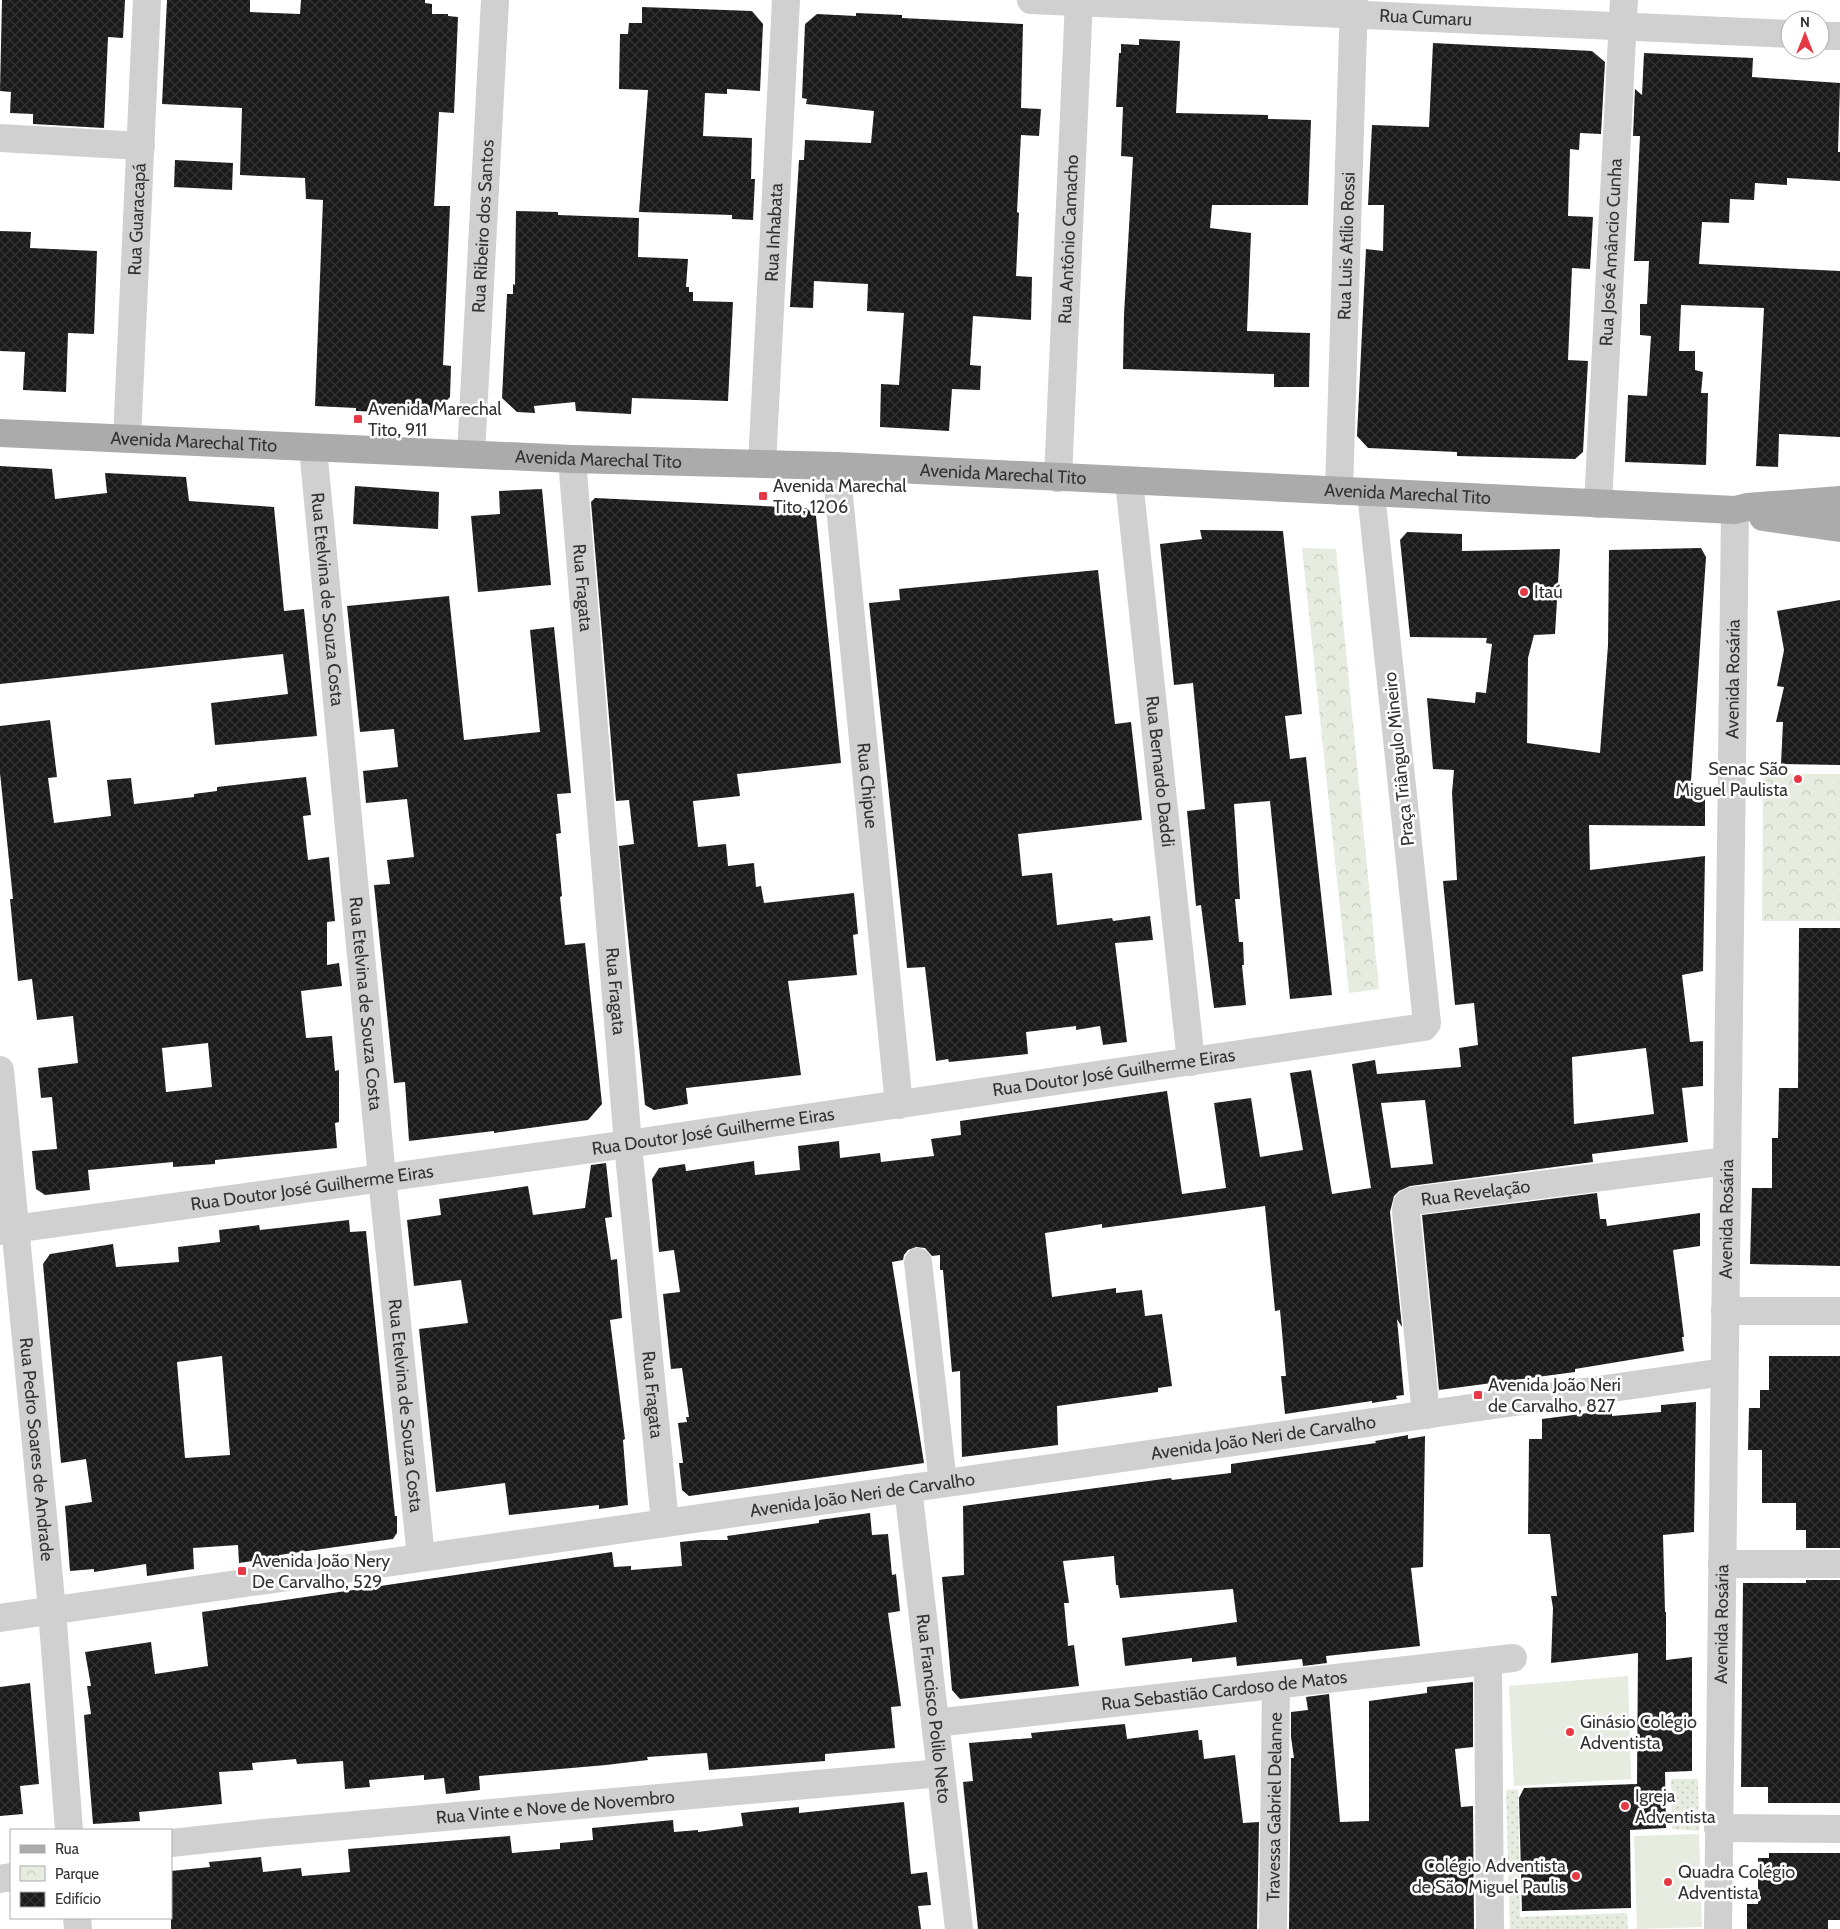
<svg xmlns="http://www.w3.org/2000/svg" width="1840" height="1929" viewBox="0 0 1840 1929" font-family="Cabin,sans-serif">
<defs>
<pattern id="grass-dots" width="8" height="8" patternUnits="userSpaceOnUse" patternTransform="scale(1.25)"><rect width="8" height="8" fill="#e6ecdf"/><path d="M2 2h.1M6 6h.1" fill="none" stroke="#c6cbc0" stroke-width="1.8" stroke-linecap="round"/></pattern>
<pattern id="park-crowns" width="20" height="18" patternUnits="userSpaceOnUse" patternTransform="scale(1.25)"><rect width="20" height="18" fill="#e6ecdf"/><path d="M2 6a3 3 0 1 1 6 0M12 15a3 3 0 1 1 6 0" fill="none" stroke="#c6cbc0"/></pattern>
<pattern id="building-cross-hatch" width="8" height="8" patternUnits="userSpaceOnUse" patternTransform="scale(1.25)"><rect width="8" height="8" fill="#1a1a1a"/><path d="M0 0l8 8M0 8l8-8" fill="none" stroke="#333"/></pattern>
</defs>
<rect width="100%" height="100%" fill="#fff"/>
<!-- grass -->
<g fill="url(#grass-dots)">
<polygon points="1671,1779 1698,1779 1699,1831 1672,1829"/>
<polygon points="1518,1789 1520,1917 1627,1913 1628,1929 1510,1929 1506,1790"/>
</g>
<!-- park -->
<g fill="url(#park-crowns)">
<polygon points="1302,548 1336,549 1379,989 1349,993"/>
<polygon points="1763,774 1840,774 1840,921 1762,921"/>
</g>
<!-- pitch -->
<g fill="#e6ecdf">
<polygon points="1628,1676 1631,1779 1514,1786 1509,1686"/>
<polygon points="1699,1834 1702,1927 1637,1929 1634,1836"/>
</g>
<!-- building -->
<g fill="url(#building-cross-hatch)" fill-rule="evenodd">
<polygon points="2,0 125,0 123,38 108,37 104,128 33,124 33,114 10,113 11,92 0,91"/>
<polygon points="167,0 250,0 250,12 300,14 301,0 425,0 425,3 432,4 432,14 448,14 448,16 458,17 454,113 439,112 434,206 450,206 443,365 451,366 450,397 434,414 356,411 356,408 315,406 323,200 306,199 305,178 240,175 242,108 162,104"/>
<polygon points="642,7 752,11 763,24 760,91 727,89 727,94 705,93 703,136 752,138 751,179 755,179 753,220 732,219 732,215 639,212 648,90 619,89 620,34 628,34 629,23 642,23"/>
<polygon points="856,13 902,15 902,18 1023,24 1021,108 1041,109 1039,136 1021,135 1017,212 1019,213 1016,276 1032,277 1031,320 973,316 970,365 981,366 980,390 952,389 949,431 880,427 881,384 899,385 904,313 867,311 868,284 814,281 813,308 790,307 799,160 804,160 805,140 871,143 874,111 806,104 807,99 802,98 805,24 817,14 856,16"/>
<polygon points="1139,39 1180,41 1176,113 1268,115 1268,119 1311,120 1308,205 1212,205 1210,228 1251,233 1247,331 1310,333 1309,387 1274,387 1274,374 1123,369 1124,315 1133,157 1121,156 1123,107 1116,107 1119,53 1121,53 1121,44 1139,45"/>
<polygon points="1433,43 1592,51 1605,62 1601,134 1580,133 1579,150 1570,149 1568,216 1593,217 1590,269 1572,268 1568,360 1588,361 1583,452 1575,459 1457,456 1457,452 1368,448 1357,436 1366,249 1383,251 1384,205 1368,205 1372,125 1429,127"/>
<polygon points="1644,53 1753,58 1752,77 1840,83 1838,152 1840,152 1840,181 1787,178 1787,185 1755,183 1754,200 1730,199 1729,223 1702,222 1699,264 1840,271 1840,437 1779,434 1778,467 1756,466 1764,308 1681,305 1679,351 1695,351 1695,370 1703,372 1701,393 1708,393 1706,465 1625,462 1628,395 1647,396 1651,336 1640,335 1640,304 1647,304 1649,261 1634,261 1640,136 1633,136 1635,89 1642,95"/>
<polygon points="175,160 233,163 232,190 174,187"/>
<polygon points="516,211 558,212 558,215 639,218 638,257 688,259 686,287 689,287 689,292 693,292 693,301 733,302 728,401 632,398 631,414 576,411 575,402 534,406 535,413 517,412 502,398 507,294 513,294 513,284 515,285"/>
<polygon points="0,231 31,232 30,248 97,251 94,334 68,333 66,392 23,390 25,352 0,351"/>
<polygon points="0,466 52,469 55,499 107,493 105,473 186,477 189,501 274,507 284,611 304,609 317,736 215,745 211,703 288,694 283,654 0,684"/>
<polygon points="355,486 439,492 438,529 353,524"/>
<polygon points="542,489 551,585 478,592 471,516 500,514 499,491"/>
<polygon points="595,498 806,508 816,516 841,763 737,774 740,796 693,801 698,847 726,844 728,866 754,863 756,887 761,886 764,903 854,893 858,934 853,935 857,975 788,981 801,1075 686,1088 688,1104 654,1110 645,1105 624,898 619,846 634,844 629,800 616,801 591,502"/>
<polygon points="1200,530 1283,531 1302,714 1285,716 1290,759 1306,757 1332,995 1290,999 1270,801 1234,804 1240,899 1235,899 1239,942 1243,942 1244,965 1242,965 1246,1005 1214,1008 1201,905 1196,906 1187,811 1205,809 1193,683 1174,685 1160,544 1202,539"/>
<path d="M 1407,532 L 1462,534 L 1462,551 L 1560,549 L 1555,634 L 1534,635 L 1528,658 L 1527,743 L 1600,753 L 1608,645 L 1609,550 L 1701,548 L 1706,557 L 1690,796 L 1705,797 L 1705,826 L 1589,825 L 1590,870 L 1705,856 L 1703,971 L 1682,975 L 1690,1042 L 1703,1041 L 1703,1086 L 1682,1088 L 1688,1142 L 1592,1154 L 1593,1162 L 1410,1186 L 1399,1191 L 1394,1196 L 1390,1212 L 1402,1327 L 1397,1319 L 1404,1395 L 1396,1396 L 1397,1399 L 1372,1403 L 1372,1401 L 1285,1414 L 1281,1376 L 1286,1376 L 1280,1310 L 1275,1311 L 1265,1206 L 1102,1228 L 1102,1224 L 1045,1233 L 1052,1297 L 1116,1288 L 1116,1293 L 1142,1290 L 1145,1316 L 1162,1314 L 1172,1386 L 1158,1388 L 1158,1392 L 1057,1406 L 1058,1445 L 962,1457 L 960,1371 L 952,1372 L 943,1270 L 940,1270 L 940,1255 L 932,1256 L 925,1248 L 916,1247 L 908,1250 L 904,1255 L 903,1260 L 892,1262 L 924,1463 L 689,1496 L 682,1490 L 679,1463 L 683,1463 L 678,1423 L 687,1422 L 686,1417 L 689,1417 L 682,1368 L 671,1369 L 663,1294 L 680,1292 L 674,1250 L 659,1252 L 652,1179 L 659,1168 L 685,1164 L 686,1171 L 754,1161 L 755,1175 L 800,1170 L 798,1146 L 839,1141 L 840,1158 L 880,1153 L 881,1162 L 934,1156 L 931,1139 L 961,1135 L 960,1121 L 1167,1091 L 1182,1194 L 1226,1188 L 1214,1103 L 1251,1098 L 1260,1157 L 1303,1150 L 1290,1073 L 1311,1070 L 1332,1194 L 1371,1188 L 1352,1064 L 1375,1060 L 1377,1074 L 1461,1067 L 1459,1048 L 1478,1045 L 1474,1003 L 1455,1005 L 1443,881 L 1457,880 L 1452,793 L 1454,770 L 1433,769 L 1427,698 L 1475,703 L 1476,692 L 1486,693 L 1492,644 L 1486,643 L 1487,638 L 1410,637 L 1400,540 ZM 1646,1048 L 1654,1114 L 1574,1124 L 1572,1057 ZM 1425,1100 L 1433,1164 L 1391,1168 L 1381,1103 Z"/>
<polygon points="1098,570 1115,724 1131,722 1142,820 1018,834 1022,876 1052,873 1057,925 1112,918 1113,921 1150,916 1153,940 1115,943 1127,1042 1103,1045 1100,1026 1076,1030 1076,1026 1026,1032 1028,1054 949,1062 948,1059 936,1061 925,967 907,968 869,603 900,600 899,589"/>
<polygon points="449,596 464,740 540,732 530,630 554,627 571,793 557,794 561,833 556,834 562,896 560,897 565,945 585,943 602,1104 588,1120 494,1133 494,1131 409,1141 405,1082 394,1083 374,885 390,884 387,860 414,857 407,799 366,803 363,771 398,767 394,729 360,732 347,606"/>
<polygon points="1840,600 1840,765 1781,764 1783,722 1776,722 1784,687 1777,686 1784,650 1777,611"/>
<path d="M 50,720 L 57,777 L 48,778 L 54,823 L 111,816 L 107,780 L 131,778 L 134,804 L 194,797 L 194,794 L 217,791 L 217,787 L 306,777 L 311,815 L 303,816 L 308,860 L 329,857 L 335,921 L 327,922 L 327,965 L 339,963 L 342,986 L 301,991 L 306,1038 L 332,1036 L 335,1071 L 339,1070 L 339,1122 L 335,1123 L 337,1148 L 215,1160 L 215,1164 L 173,1167 L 173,1162 L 88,1170 L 90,1190 L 45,1195 L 36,1189 L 32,1151 L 57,1149 L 52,1097 L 41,1098 L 38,1068 L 78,1063 L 73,1016 L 37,1020 L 32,979 L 18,981 L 10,899 L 13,899 L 0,773 L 0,726 ZM 208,1043 L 212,1087 L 166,1092 L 162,1048 Z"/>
<polygon points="1799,928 1840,928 1840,1266 1750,1264 1752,1188 1772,1188 1772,1138 1778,1138 1779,1088 1798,1088"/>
<polygon points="606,1163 612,1217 605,1218 611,1260 617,1259 622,1318 610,1320 625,1439 623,1440 628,1505 599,1509 599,1505 509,1515 505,1483 436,1492 419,1329 468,1323 461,1280 414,1286 407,1220 441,1215 439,1199 528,1186 533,1215 585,1208 591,1165"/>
<polygon points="1597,1193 1600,1219 1606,1219 1607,1226 1700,1213 1700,1246 1673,1250 1684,1337 1682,1337 1684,1351 1575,1369 1575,1372 1439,1390 1422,1215"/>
<path d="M 349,1220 L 350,1232 L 366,1231 L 395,1516 L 397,1516 L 397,1533 L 393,1539 L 279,1555 L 279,1557 L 239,1563 L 238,1545 L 193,1548 L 194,1569 L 147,1576 L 146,1564 L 94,1572 L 94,1569 L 70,1571 L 65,1506 L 92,1502 L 86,1459 L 61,1463 L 43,1264 L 50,1254 L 113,1244 L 116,1267 L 179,1262 L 178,1247 L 220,1242 L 219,1230 L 259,1225 L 260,1230 ZM 222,1356 L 230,1455 L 185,1458 L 177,1362 Z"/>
<polygon points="1769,1356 1840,1356 1840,1548 1806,1548 1806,1530 1796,1530 1796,1503 1762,1503 1762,1450 1748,1450 1749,1408 1760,1408 1760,1390 1769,1390"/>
<polygon points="1696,1402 1694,1532 1663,1535 1665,1612 1666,1612 1666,1660 1692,1657 1692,1771 1665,1772 1666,1828 1630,1830 1631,1908 1522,1911 1519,1798 1524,1788 1637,1784 1638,1653 1551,1663 1553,1608 1551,1596 1557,1596 1550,1534 1528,1534 1529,1439 1542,1439 1542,1419 1612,1410 1612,1416 1661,1412 1661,1405"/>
<polygon points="1408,1435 1408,1439 1425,1436 1423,1567 1411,1568 1420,1646 1326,1656 1327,1663 1303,1666 1302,1659 1237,1666 1236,1657 1192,1662 1192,1658 1125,1666 1122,1638 1237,1622 1233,1589 1120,1598 1118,1585 1116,1585 1114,1556 1063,1561 1069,1603 1064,1603 1068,1646 1074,1645 1079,1686 960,1699 952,1690 942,1577 964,1575 963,1506 1171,1478 1172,1480 1231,1473 1231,1464 1376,1443 1375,1441"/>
<polygon points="870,1513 872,1535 888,1534 892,1575 896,1574 900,1611 888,1613 901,1706 891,1707 895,1748 825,1754 825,1761 709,1770 707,1753 647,1757 648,1760 606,1765 479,1776 480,1790 446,1794 444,1778 424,1780 424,1775 369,1780 370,1787 345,1789 343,1761 297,1764 296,1759 252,1763 253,1770 219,1772 222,1804 139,1812 140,1821 93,1824 84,1715 91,1714 87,1686 91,1686 85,1652 151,1642 155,1674 208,1666 202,1612 612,1552 614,1567 631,1566 631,1570 682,1566 680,1542 700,1540 728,1540 727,1536 819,1523 819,1520"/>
<polygon points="1806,1580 1840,1580 1840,1803 1768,1803 1768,1787 1741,1787 1743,1583 1806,1583"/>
<polygon points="1473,1682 1473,1747 1455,1749 1461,1807 1473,1806 1474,1929 1289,1929 1291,1758 1294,1758 1291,1737 1291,1712 1308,1710 1306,1697 1329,1694 1340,1822 1369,1821 1369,1701 1427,1693 1427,1687"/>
<polygon points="30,1683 39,1784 20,1786 23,1814 0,1816 0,1687"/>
<polygon points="1125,1724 1127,1739 1198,1730 1199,1740 1202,1740 1204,1759 1235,1755 1243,1823 1259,1822 1257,1929 978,1929 963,1782 973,1781 969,1743 1032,1738 1031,1733"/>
<polygon points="904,1802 911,1874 927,1872 929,1888 931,1905 918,1906 921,1929 171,1929 171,1871 210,1867 209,1862 261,1857 263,1872 301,1868 302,1876 350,1872 348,1849 510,1836 512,1853 560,1849 560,1843 593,1840 592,1828 673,1820 674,1832 698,1830 698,1832 743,1826 741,1813 799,1807 799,1813"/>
<polygon points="1769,1853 1840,1853 1840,1920 1828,1920 1828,1929 1747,1929 1747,1904 1758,1904 1758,1858 1769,1858"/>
</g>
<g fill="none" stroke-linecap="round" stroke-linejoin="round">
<!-- minor -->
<g stroke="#d0d0d0" stroke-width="28">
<path id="s1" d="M 1031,0 L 1790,34"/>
<polyline points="1820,36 1840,36"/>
<polyline points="1,138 141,146"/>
<path id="s2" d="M 127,439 L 147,0"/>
<path id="s3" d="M 313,448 L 382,1177 L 421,1557"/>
<path id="s4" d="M 471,454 L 495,0"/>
<path id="s5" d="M 572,459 L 628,1144 L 665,1523"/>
<path id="s6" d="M 762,464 L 786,0"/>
<path id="s7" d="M 836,466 L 899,1105"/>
<path id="s8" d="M 1058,478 L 1079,0"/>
<path id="s9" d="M 1129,481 L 1191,1062"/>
<path id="s10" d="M 1339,491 L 1354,0"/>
<path id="s11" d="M 1598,504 L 1624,0"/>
<path id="s12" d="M 0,1070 L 52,1610 L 69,1830"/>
<path id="s13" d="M 0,1231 L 628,1144 L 1424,1027 L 1427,1023 L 1371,493"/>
<polyline points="918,1262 943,1483"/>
<polyline points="1725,1311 1840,1311"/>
<path id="s14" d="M 1426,1415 L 1406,1211 L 1407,1204 L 1412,1201 L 1727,1161"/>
<path id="s15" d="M 908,1488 L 959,1929"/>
<polyline points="1722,1564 1840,1564"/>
<path id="s16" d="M 0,1618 L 1724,1372"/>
<polyline points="1488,1661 1490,1929"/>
<path id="s17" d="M 935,1723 L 1513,1658"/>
<polyline points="1718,1828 1840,1829"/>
<path id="s18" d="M 171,1843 L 264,1833 L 941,1773"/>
<polyline points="0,1879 11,1877"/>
<polyline points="77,1918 78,1929"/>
<path id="s19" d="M 1273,1929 L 1276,1685"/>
<path id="s20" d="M 1718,1929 L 1735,510"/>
</g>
<!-- major -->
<g stroke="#ababab" stroke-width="28">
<path id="s21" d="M 0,433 L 572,459 L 836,466 L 1735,510 L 1747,507 L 1840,500"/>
<polyline points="1763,517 1840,528"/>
</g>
</g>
<!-- markers -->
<g fill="#e63946" stroke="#fff" stroke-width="2">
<rect x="353" y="414" width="10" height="10" rx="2.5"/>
<rect x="758" y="491" width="10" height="10" rx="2.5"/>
<circle cx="1524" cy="592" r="5"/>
<circle cx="1798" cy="779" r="5"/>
<rect x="1473" y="1390" width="10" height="10" rx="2.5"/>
<rect x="237" y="1566" width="10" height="10" rx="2.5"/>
<circle cx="1570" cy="1732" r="5"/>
<circle cx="1625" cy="1806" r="5"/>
<circle cx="1576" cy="1876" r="5"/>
<circle cx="1668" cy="1882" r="5"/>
</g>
<g text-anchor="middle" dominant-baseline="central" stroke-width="5" stroke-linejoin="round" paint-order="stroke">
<!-- street labels -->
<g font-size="18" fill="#333" stroke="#fff">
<text stroke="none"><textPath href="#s1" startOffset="395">Rua Cumaru</textPath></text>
<text stroke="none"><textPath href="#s2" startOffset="220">Rua Guaracapá</textPath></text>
<text stroke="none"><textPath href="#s4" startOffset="228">Rua Ribeiro dos Santos</textPath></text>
<text stroke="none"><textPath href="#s6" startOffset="232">Rua Inhabata</textPath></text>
<text stroke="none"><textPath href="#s8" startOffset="239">Rua Antônio Camacho</textPath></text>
<text stroke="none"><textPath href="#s10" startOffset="245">Rua Luis Atílio Rossi</textPath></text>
<text stroke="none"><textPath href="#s11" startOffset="252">Rua José Amâncio Cunha</textPath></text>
<text stroke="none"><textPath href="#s21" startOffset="194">Avenida Marechal Tito</textPath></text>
<text stroke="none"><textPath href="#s21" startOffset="599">Avenida Marechal Tito</textPath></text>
<text stroke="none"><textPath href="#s21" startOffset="1004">Avenida Marechal Tito</textPath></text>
<text stroke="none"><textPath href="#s21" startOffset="1409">Avenida Marechal Tito</textPath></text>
<text stroke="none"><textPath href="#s5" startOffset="129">Rua Fragata</textPath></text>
<text stroke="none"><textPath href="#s3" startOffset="152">Rua Etelvina de Souza Costa</textPath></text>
<text stroke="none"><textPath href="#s20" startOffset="1250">Avenida Rosária</textPath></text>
<text transform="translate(1399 759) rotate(-96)">Praça Triângulo Mineiro</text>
<text stroke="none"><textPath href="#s9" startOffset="292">Rua Bernardo Daddi</textPath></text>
<text stroke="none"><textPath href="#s7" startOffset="321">Rua Chipue</textPath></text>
<text stroke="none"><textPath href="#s5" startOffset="534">Rua Fragata</textPath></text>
<text stroke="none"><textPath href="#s3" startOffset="558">Rua Etelvina de Souza Costa</textPath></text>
<text stroke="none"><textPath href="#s13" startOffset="1125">Rua Doutor José Guilherme Eiras</textPath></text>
<text stroke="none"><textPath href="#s13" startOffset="720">Rua Doutor José Guilherme Eiras</textPath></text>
<text stroke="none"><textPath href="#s13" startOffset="315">Rua Doutor José Guilherme Eiras</textPath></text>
<text stroke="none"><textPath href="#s14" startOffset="282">Rua Revelação</textPath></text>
<text stroke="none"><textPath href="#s20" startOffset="710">Avenida Rosária</textPath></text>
<text stroke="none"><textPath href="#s5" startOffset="939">Rua Fragata</textPath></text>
<text stroke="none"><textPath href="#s3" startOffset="962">Rua Etelvina de Souza Costa</textPath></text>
<text stroke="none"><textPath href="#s16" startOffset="1276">Avenida João Neri de Carvalho</textPath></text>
<text stroke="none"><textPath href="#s12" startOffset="381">Rua Pedro Soares de Andrade</textPath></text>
<text stroke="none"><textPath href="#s16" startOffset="871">Avenida João Neri de Carvalho</textPath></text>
<text stroke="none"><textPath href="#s20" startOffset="305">Avenida Rosária</textPath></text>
<text stroke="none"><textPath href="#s17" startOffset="291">Rua Sebastião Cardoso de Matos</textPath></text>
<text stroke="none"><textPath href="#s15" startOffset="222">Rua Francisco Polilo Neto</textPath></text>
<text stroke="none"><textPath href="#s18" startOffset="386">Rua Vinte e Nove de Novembro</textPath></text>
<text stroke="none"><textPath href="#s19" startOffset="122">Travessa Gabriel Delanne</textPath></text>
</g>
<!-- poi labels -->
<g font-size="18" fill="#333" stroke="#fff" text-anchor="start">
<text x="368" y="409">Avenida Marechal<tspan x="368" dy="21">Tito, 911</tspan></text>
<text x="773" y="486">Avenida Marechal<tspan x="773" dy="21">Tito, 1206</tspan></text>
<text x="1534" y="592">Itaú</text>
<text x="1788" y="769" text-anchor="end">Senac São<tspan x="1788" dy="21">Miguel Paulista</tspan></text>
<text x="1488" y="1385">Avenida João Neri<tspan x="1488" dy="21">de Carvalho, 827</tspan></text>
<text x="252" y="1561">Avenida João Nery<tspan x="252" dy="21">De Carvalho, 529</tspan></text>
<text x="1580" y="1722">Ginásio Colégio<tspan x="1580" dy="21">Adventista</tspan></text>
<text x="1635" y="1796">Igreja<tspan x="1635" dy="21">Adventista</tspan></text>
<text x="1566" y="1866" text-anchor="end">Colégio Adventista<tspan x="1566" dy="21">de São Miguel Paulis</tspan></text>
<text x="1678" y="1872">Quadra Colégio<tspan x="1678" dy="21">Adventista</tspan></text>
</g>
</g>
<!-- legend -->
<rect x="10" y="1829" width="162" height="90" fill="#ffffff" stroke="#adadad"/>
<rect x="20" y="1845" width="25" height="8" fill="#ababab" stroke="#adadad"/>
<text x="55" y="1854" font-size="15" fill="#333333">Rua</text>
<rect x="20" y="1866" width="25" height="15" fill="url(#park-crowns)" stroke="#adadad"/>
<text x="55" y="1879" font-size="15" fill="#333333">Parque</text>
<rect x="20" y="1892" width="25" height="15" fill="url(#building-cross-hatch)" stroke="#adadad"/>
<text x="55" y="1904" font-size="15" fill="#333333">Edifício</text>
<!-- north arrow -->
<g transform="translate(1805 35)"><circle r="24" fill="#ffffff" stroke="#adadad"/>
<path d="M0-4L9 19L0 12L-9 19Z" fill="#e63946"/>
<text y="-8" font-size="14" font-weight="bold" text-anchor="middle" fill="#333333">N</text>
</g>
</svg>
